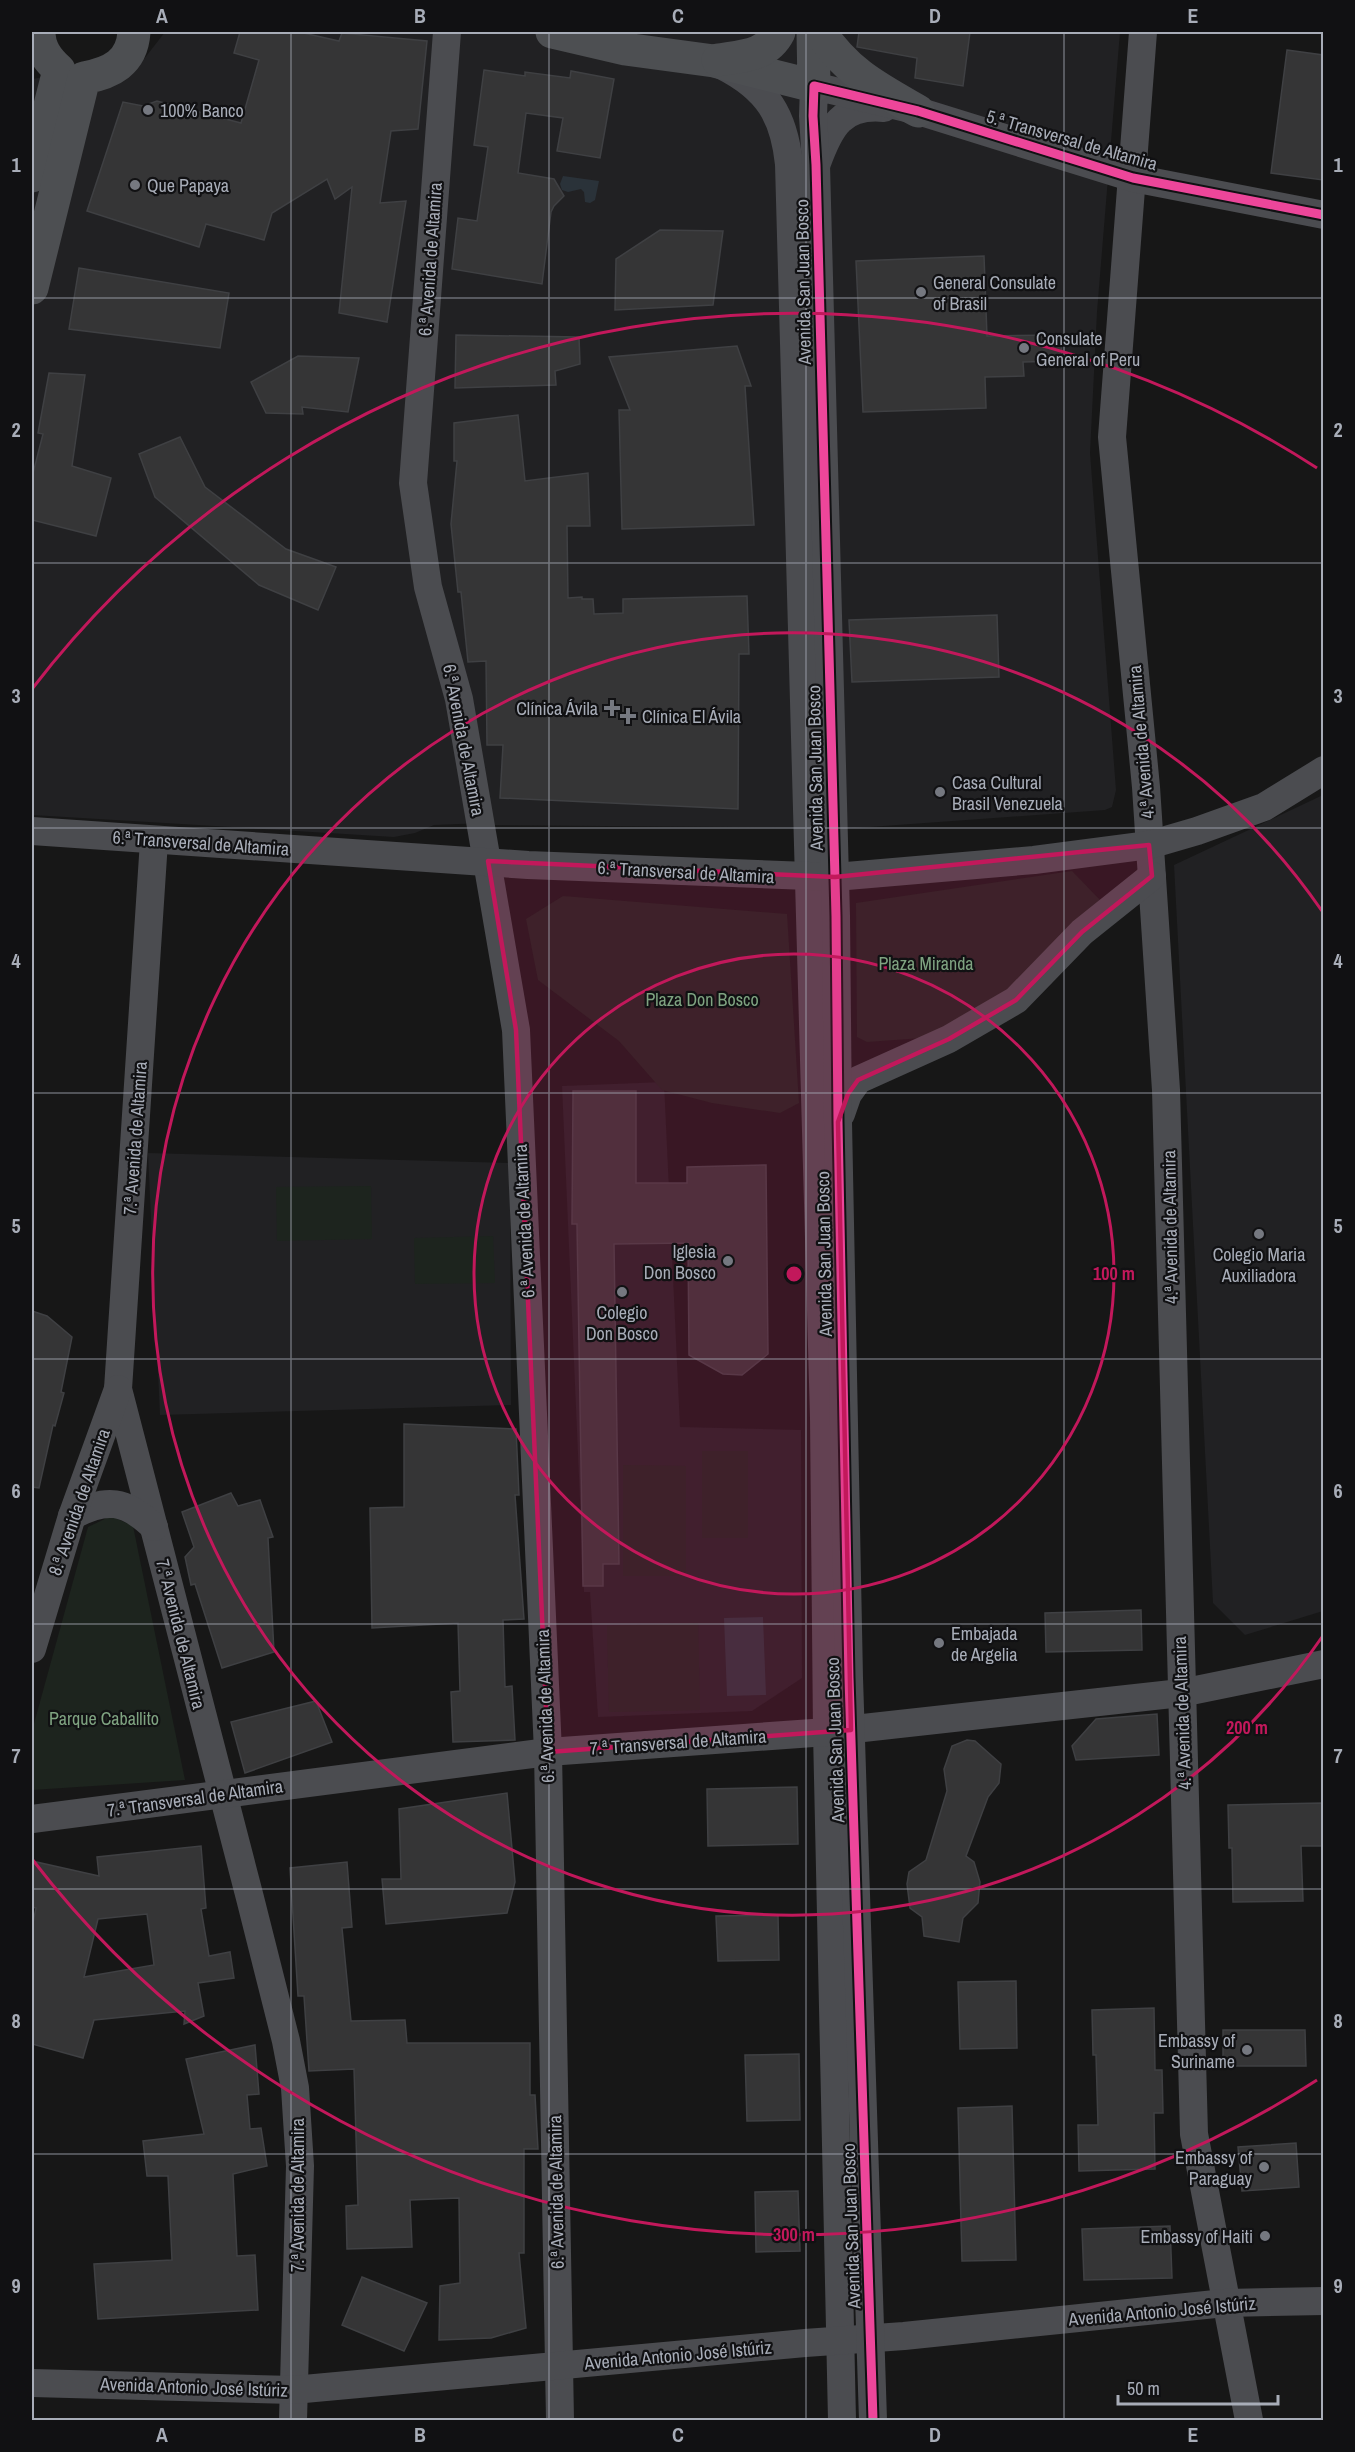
<svg xmlns="http://www.w3.org/2000/svg" width="1355" height="2452" viewBox="0 0 1355 2452" font-family="'Archivo Narrow',sans-serif">
<rect width="100%" height="100%" fill="#171717"/>
<!-- built -->
<g fill="#212123">
<polygon points="165,32 1120,32 1097,312 1090,453 1116,790 1112,807 1105,810 856,828 485,825 484,823 434,825 415,833 394,837 32,815 32,79 144,59"/>
<polygon points="1323,795 1323,1611 1245,1635 1213,1603 1174,865"/>
<polygon points="664,1082 680,1427 801,1430 802,1678 752,1711 598,1717 590,1592 584,1592 562,1086"/>
<polygon points="148,1153 510,1163 511,1405 160,1415"/>
</g>
<!-- green -->
<g fill="#1d241e">
<polygon points="1072,871 1101,901 1008,996 936,1037 867,1042 857,1037 856,903"/>
<polygon points="563,896 787,914 799,1103 780,1113 712,1103 662,1090 619,1041 538,980 526,919"/>
<polygon points="371,1186 372,1239 277,1241 276,1187"/>
<polygon points="493,1236 495,1283 415,1284 414,1238"/>
<rect x="702" y="1451" width="46" height="87"/>
<polygon points="623,1465 686,1466 686,1576 623,1576"/>
<polygon points="111,1516 133,1526 185,1780 32,1790 32,1731 88,1527"/>
<polygon points="698,1623 700,1710 609,1712 607,1626"/>
</g>
<!-- water -->
<g fill="#2a3239">
<polygon points="563,176 599,181 595,200 590,203 585,202 584,192 581,189 568,192 562,190 560,184"/>
<polygon points="763,1617 766,1695 727,1696 724,1618"/>
</g>
<!-- building -->
<g fill="#353536" stroke="#3f4043" stroke-width="1.5" fill-rule="evenodd">
<polygon points="240,32 299,32 339,41 342,33 427,41 418,129 391,131 380,203 406,201 387,322 339,313 352,187 335,199 327,179 272,213 264,240 206,224 199,247 87,211 123,102 143,106 157,101 241,123 259,60 234,53"/>
<polygon points="859,32 970,32 963,86 915,78 917,58 857,47"/>
<polygon points="1287,50 1323,55 1323,180 1271,173"/>
<polygon points="484,70 525,76 525,72 570,78 571,71 614,79 600,158 557,151 563,118 526,113 518,173 554,179 564,196 554,206 551,212 542,284 452,269 458,218 477,221 488,147 474,145"/>
<polygon points="660,230 723,231 713,305 615,310 616,259"/>
<polygon points="984,256 987,336 1061,335 1062,361 1023,362 1024,376 985,377 986,408 863,412 856,261"/>
<polygon points="79,268 229,293 220,348 69,329"/>
<polygon points="456,335 579,337 580,364 555,371 556,385 455,388"/>
<polygon points="737,346 751,386 745,386 754,525 622,529 619,410 630,410 609,357"/>
<polygon points="298,356 359,358 348,412 302,407 303,414 266,413 251,382"/>
<polygon points="49,373 85,375 72,466 111,478 96,536 32,520 32,477 43,434 38,433"/>
<polygon points="518,415 525,481 588,473 590,526 567,526 568,598 582,597 582,599 593,599 594,614 623,613 623,599 747,596 749,654 739,654 738,809 500,798 503,745 487,745 486,661 468,662 461,592 458,592 451,524 457,461 454,461 454,423"/>
<polygon points="180,437 205,487 286,549 336,567 318,610 259,585 155,497 139,454"/>
<polygon points="997,615 999,677 852,682 849,620"/>
<polygon points="573,1091 636,1091 636,1183 687,1183 687,1167 766,1165 768,1354 742,1375 723,1374 689,1355 688,1243 614,1244 619,1564 603,1564 603,1586 583,1586 577,1224 572,1224"/>
<polygon points="32,1311 47,1316 72,1337 61,1392 64,1393 55,1426 53,1425 39,1488 32,1487"/>
<polygon points="404,1424 516,1429 519,1495 515,1495 524,1619 503,1620 505,1687 512,1686 515,1740 453,1742 451,1692 460,1691 458,1623 372,1628 370,1508 404,1507"/>
<polygon points="231,1493 238,1506 260,1500 273,1537 268,1538 274,1652 222,1668 195,1584 191,1585 185,1557 194,1547 182,1512"/>
<polygon points="1141,1610 1142,1650 1046,1652 1045,1613"/>
<polygon points="316,1701 332,1742 245,1773 231,1722"/>
<polygon points="1157,1714 1159,1755 1076,1760 1072,1746 1096,1719"/>
<polygon points="967,1740 975,1741 1001,1764 999,1783 988,1797 966,1856 974,1862 980,1882 978,1903 963,1918 959,1942 924,1936 922,1917 910,1908 907,1884 909,1872 926,1860 947,1791 944,1769 952,1746"/>
<polygon points="797,1787 798,1844 708,1846 707,1789"/>
<polygon points="507,1793 515,1882 507,1913 386,1924 382,1879 401,1879 399,1809"/>
<polygon points="1323,1803 1323,1846 1301,1846 1303,1901 1233,1902 1232,1848 1229,1848 1228,1805"/>
<path d="M 201,1846 L 206,1908 L 201,1909 L 209,1956 L 230,1952 L 234,1978 L 198,1983 L 204,2016 L 184,2024 L 185,2011 L 94,2020 L 83,2058 L 32,2044 L 32,1928 L 36,1908 L 32,1907 L 32,1861 L 99,1876 L 97,1857 ZM 147,1914 L 154,1965 L 84,1977 L 98,1919 Z"/>
<polygon points="347,1862 352,1927 342,1928 351,2021 405,2020 407,2043 530,2043 530,2095 535,2095 538,2149 524,2149 524,2253 519,2253 526,2328 491,2338 439,2340 440,2286 460,2283 459,2198 410,2200 412,2247 347,2249 346,2206 358,2205 354,2069 309,2071 304,1996 298,1996 290,1868"/>
<polygon points="778,1915 779,1960 718,1961 716,1916"/>
<polygon points="1016,1981 1017,2048 960,2049 958,1982"/>
<polygon points="1154,2008 1155,2070 1162,2070 1163,2113 1154,2113 1155,2169 1079,2171 1078,2125 1098,2125 1096,2055 1093,2055 1092,2010"/>
<polygon points="1223,2030 1305,2030 1306,2066 1223,2066"/>
<polygon points="255,2045 259,2094 247,2095 250,2129 261,2128 267,2166 233,2174 237,2256 255,2255 258,2310 98,2319 94,2264 172,2260 168,2176 147,2176 143,2141 204,2134 186,2059"/>
<polygon points="799,2054 800,2120 747,2121 745,2055"/>
<polygon points="1012,2106 1016,2260 962,2261 958,2108"/>
<polygon points="1296,2143 1299,2187 1242,2191 1238,2147"/>
<polygon points="798,2191 800,2251 756,2252 755,2192"/>
<polygon points="1170,2226 1172,2278 1084,2280 1082,2229"/>
<polygon points="362,2277 427,2303 404,2351 342,2325"/>
</g>
<g fill="none" stroke-linecap="round" stroke-linejoin="round">
<!-- minor -->
<g stroke="#4b4c50" stroke-width="28">
<polyline points="447,32 413,483 428,587 459,699 516,1030 548,1752 560,2420"/>
<polyline points="1143,32 1112,437 1146,787 1166,1090 1194,2134 1249,2420"/>
<path d="M 723,66 C 768,89 784,116 789,164 L 824,1418 L 827,1732 L 842,2420"/>
<path d="M 817,163 C 830,127 842,104 884,108"/>
<polyline points="32,831 528,865 835,877 1034,860 1149,845 1197,831 1264,807 1324,770"/>
<polyline points="154,841 118,1389 250,1898 286,2041 295,2088 300,2166 293,2420"/>
<polyline points="841,1114 848,1094 858,1080 949,1039 1016,1000 1082,932 1152,876"/>
<path d="M 72,1516 C 106,1497 126,1500 154,1527"/>
<polyline points="32,1649 72,1516 118,1389"/>
<polyline points="32,1819 548,1752 827,1732 1181,1693 1324,1664"/>
<polyline points="32,2383 293,2390 805,2343 904,2336 1225,2303 1324,2301"/>
<polyline points="873,2420 849,1678 838,1122 836,916 816,165 813,116 814,86 918,111 1133,178 1324,215"/>
</g>
<!-- major -->
<g stroke="#4d4f52" stroke-width="33">
<polyline points="552,32 625,49 714,61 814,86 813,32"/>
<path d="M 820,32 C 848,73 876,87 918,111"/>
<path d="M 718,60 C 742,56 767,56 779,32"/>
<path d="M 32,176 L 59,70 C 47,59 39,48 39,32"/>
<path d="M 32,288 L 84,78 C 111,73 132,63 134,32"/>
</g>
<defs>
<polyline id="cycleway" points="873,2420 849,1678 838,1122 836,916 816,165 813,116 814,86 918,111 1133,178 1324,215"/>
</defs>
<!-- cycleway casing -->
<use href="#cycleway" stroke="#111113" stroke-width="13"/>
<!-- cycleway -->
<use href="#cycleway" stroke="#ed469a" stroke-width="9"/>
</g>
<!-- marked area -->
<path fill="#c2185b" fill-opacity="0.2" stroke="#c2185b" stroke-width="4.5" stroke-linejoin="round" d="M 1149,845 L 1152,876 L 1082,932 L 1016,1000 L 949,1039 L 858,1080 L 848,1094 L 838,1122 L 851,1730 L 548,1752 L 516,1030 L 488,861 L 835,877 Z"/>
<!-- grid -->
<path fill="none" stroke="#a8adb8" stroke-width="1.5" stroke-opacity="0.55" d="M 291,32 L 291,2420M 549,32 L 549,2420M 806,32 L 806,2420M 1064,32 L 1064,2420M 32,298 L 1324,298M 32,563 L 1324,563M 32,828 L 1324,828M 32,1093 L 1324,1093M 32,1359 L 1324,1359M 32,1624 L 1324,1624M 32,1889 L 1324,1889M 32,2154 L 1324,2154"/>
<!-- distance rings -->
<g fill="none" stroke="#c2185b" stroke-width="3">
<circle cx="794" cy="1274" r="320"/>
<path d="M1322 1637A641 641 0 1 1 1322 911"/>
<path d="M1317 2080A961 961 0 0 1 32 1859M32 689A961 961 0 0 1 1317 468"/>
</g>
<!-- markers -->
<g fill="#757880" stroke="#111113" stroke-width="2">
<circle cx="148" cy="110" r="6"/>
<circle cx="135" cy="185" r="6"/>
<circle cx="921" cy="292" r="6"/>
<circle cx="1024" cy="348" r="6"/>
<path d="M609 699h6v6h6v6h-6v6h-6v-6h-6v-6h6z"/>
<path d="M625 707h6v6h6v6h-6v6h-6v-6h-6v-6h6z"/>
<circle cx="940" cy="792" r="6"/>
<circle cx="1259" cy="1234" r="6"/>
<circle cx="728" cy="1261" r="6"/>
<circle cx="622" cy="1292" r="6"/>
<circle cx="939" cy="1643" r="6"/>
<circle cx="1247" cy="2050" r="6"/>
<circle cx="1264" cy="2167" r="6"/>
<circle cx="1265" cy="2236" r="6"/>
</g>
<g text-anchor="middle" dominant-baseline="central" stroke-width="4.5" stroke-linejoin="round" paint-order="stroke">
<!-- poi labels -->
<g font-size="18" fill="#a8adb8" stroke="#111113" text-anchor="start">
<text x="160" y="110">100% Banco</text>
<text x="147" y="185">Que Papaya</text>
<text x="933" y="282">General Consulate<tspan x="933" dy="21">of Brasil</tspan></text>
<text x="1036" y="338">Consulate<tspan x="1036" dy="21">General of Peru</tspan></text>
<text x="598" y="708" text-anchor="end">Clínica Ávila</text>
<text x="642" y="716">Clínica El Ávila</text>
<text x="952" y="782">Casa Cultural<tspan x="952" dy="21">Brasil Venezuela</tspan></text>
<text x="716" y="1251" text-anchor="end">Iglesia<tspan x="716" dy="21">Don Bosco</tspan></text>
<text x="1259" y="1254" text-anchor="middle">Colegio Maria<tspan x="1259" dy="21">Auxiliadora</tspan></text>
<text x="622" y="1312" text-anchor="middle">Colegio<tspan x="622" dy="21">Don Bosco</tspan></text>
<text x="951" y="1633">Embajada<tspan x="951" dy="21">de Argelia</tspan></text>
<text x="1235" y="2040" text-anchor="end">Embassy of<tspan x="1235" dy="21">Suriname</tspan></text>
<text x="1252" y="2157" text-anchor="end">Embassy of<tspan x="1252" dy="21">Paraguay</tspan></text>
<text x="1253" y="2236" text-anchor="end">Embassy of Haiti</text>
</g>
<!-- street labels -->
<g font-size="18" fill="#a8adb8" stroke="#111113">
<text transform="translate(1072 140) rotate(16)">5.ª Transversal de Altamira</text>
<text transform="translate(430 259) rotate(-86)">6.ª Avenida de Altamira</text>
<text transform="translate(803 282) rotate(-91)">Avenida San Juan Bosco</text>
<text transform="translate(464 740) rotate(79)">6.ª Avenida de Altamira</text>
<text transform="translate(1141 742) rotate(-95)">4.ª Avenida de Altamira</text>
<text transform="translate(815 768) rotate(-91)">Avenida San Juan Bosco</text>
<text transform="translate(201 843) rotate(4)">6.ª Transversal de Altamira</text>
<text transform="translate(686 872) rotate(3)">6.ª Transversal de Altamira</text>
<text transform="translate(135 1138) rotate(-86)">7.ª Avenida de Altamira</text>
<text transform="translate(524 1221) rotate(-93)">6.ª Avenida de Altamira</text>
<text transform="translate(1170 1227) rotate(-91)">4.ª Avenida de Altamira</text>
<text transform="translate(824 1254) rotate(-91)">Avenida San Juan Bosco</text>
<text transform="translate(79 1502) rotate(-71)">8.ª Avenida de Altamira</text>
<text transform="translate(181 1634) rotate(76)">7.ª Avenida de Altamira</text>
<text transform="translate(545 1706) rotate(-92)">6.ª Avenida de Altamira</text>
<text transform="translate(1182 1713) rotate(-92)">4.ª Avenida de Altamira</text>
<text transform="translate(835 1740) rotate(-92)">Avenida San Juan Bosco</text>
<text transform="translate(678 1742) rotate(-4)">7.ª Transversal de Altamira</text>
<text transform="translate(195 1798) rotate(-8)">7.ª Transversal de Altamira</text>
<text transform="translate(556 2192) rotate(-91)">6.ª Avenida de Altamira</text>
<text transform="translate(297 2195) rotate(-90)">7.ª Avenida de Altamira</text>
<text transform="translate(851 2226) rotate(-92)">Avenida San Juan Bosco</text>
<text transform="translate(1162 2311) rotate(-5)">Avenida Antonio José Istúriz</text>
<text transform="translate(678 2355) rotate(-5)">Avenida Antonio José Istúriz</text>
<text transform="translate(194 2387) rotate(2)">Avenida Antonio José Istúriz</text>
</g>
<!-- park labels -->
<g font-size="18" fill="#7fa381" stroke="#111113">
<text x="926" y="963">Plaza Miranda</text>
<text x="702" y="999">Plaza Don Bosco</text>
<text x="104" y="1718">Parque Caballito</text>
</g>
</g>
<circle cx="794" cy="1274" r="9" fill="#c2185b" stroke="#111113" stroke-width="3"/>
<g font-size="18" text-anchor="middle" font-weight="bold" fill="#c2185b" stroke="#111113" stroke-width="4.5" stroke-linejoin="round" paint-order="stroke">
<text x="1114" y="1280">100 m</text>
<text x="1247" y="1734">200 m</text>
<text x="794" y="2241">300 m</text>
</g>
<!-- border -->
<rect width="1355" height="2452" fill="none" stroke="#111113" stroke-width="66"/>
<!-- scale -->
<path d="M1118 2395v9h160v-9" fill="none" stroke="#a8adb8" stroke-width="3"/>
<text x="1127" y="2395" font-size="18" fill="#a8adb8" stroke="#111113" stroke-width="4.5" paint-order="stroke">50 m</text>
<rect x="33" y="33" width="1289" height="2386" fill="none" stroke="#a8adb8" stroke-width="2"/>
<g font-size="20" text-anchor="middle" font-weight="bold" fill="#a8adb8">
<text x="162" y="23">A</text>
<text x="420" y="23">B</text>
<text x="678" y="23">C</text>
<text x="935" y="23">D</text>
<text x="1193" y="23">E</text>
<text x="16" y="172">1</text>
<text x="1338" y="172">1</text>
<text x="16" y="437">2</text>
<text x="1338" y="437">2</text>
<text x="16" y="703">3</text>
<text x="1338" y="703">3</text>
<text x="16" y="968">4</text>
<text x="1338" y="968">4</text>
<text x="16" y="1233">5</text>
<text x="1338" y="1233">5</text>
<text x="16" y="1498">6</text>
<text x="1338" y="1498">6</text>
<text x="16" y="1763">7</text>
<text x="1338" y="1763">7</text>
<text x="16" y="2028">8</text>
<text x="1338" y="2028">8</text>
<text x="16" y="2293">9</text>
<text x="1338" y="2293">9</text>
<text x="162" y="2442">A</text>
<text x="420" y="2442">B</text>
<text x="678" y="2442">C</text>
<text x="935" y="2442">D</text>
<text x="1193" y="2442">E</text>
</g>
</svg>
